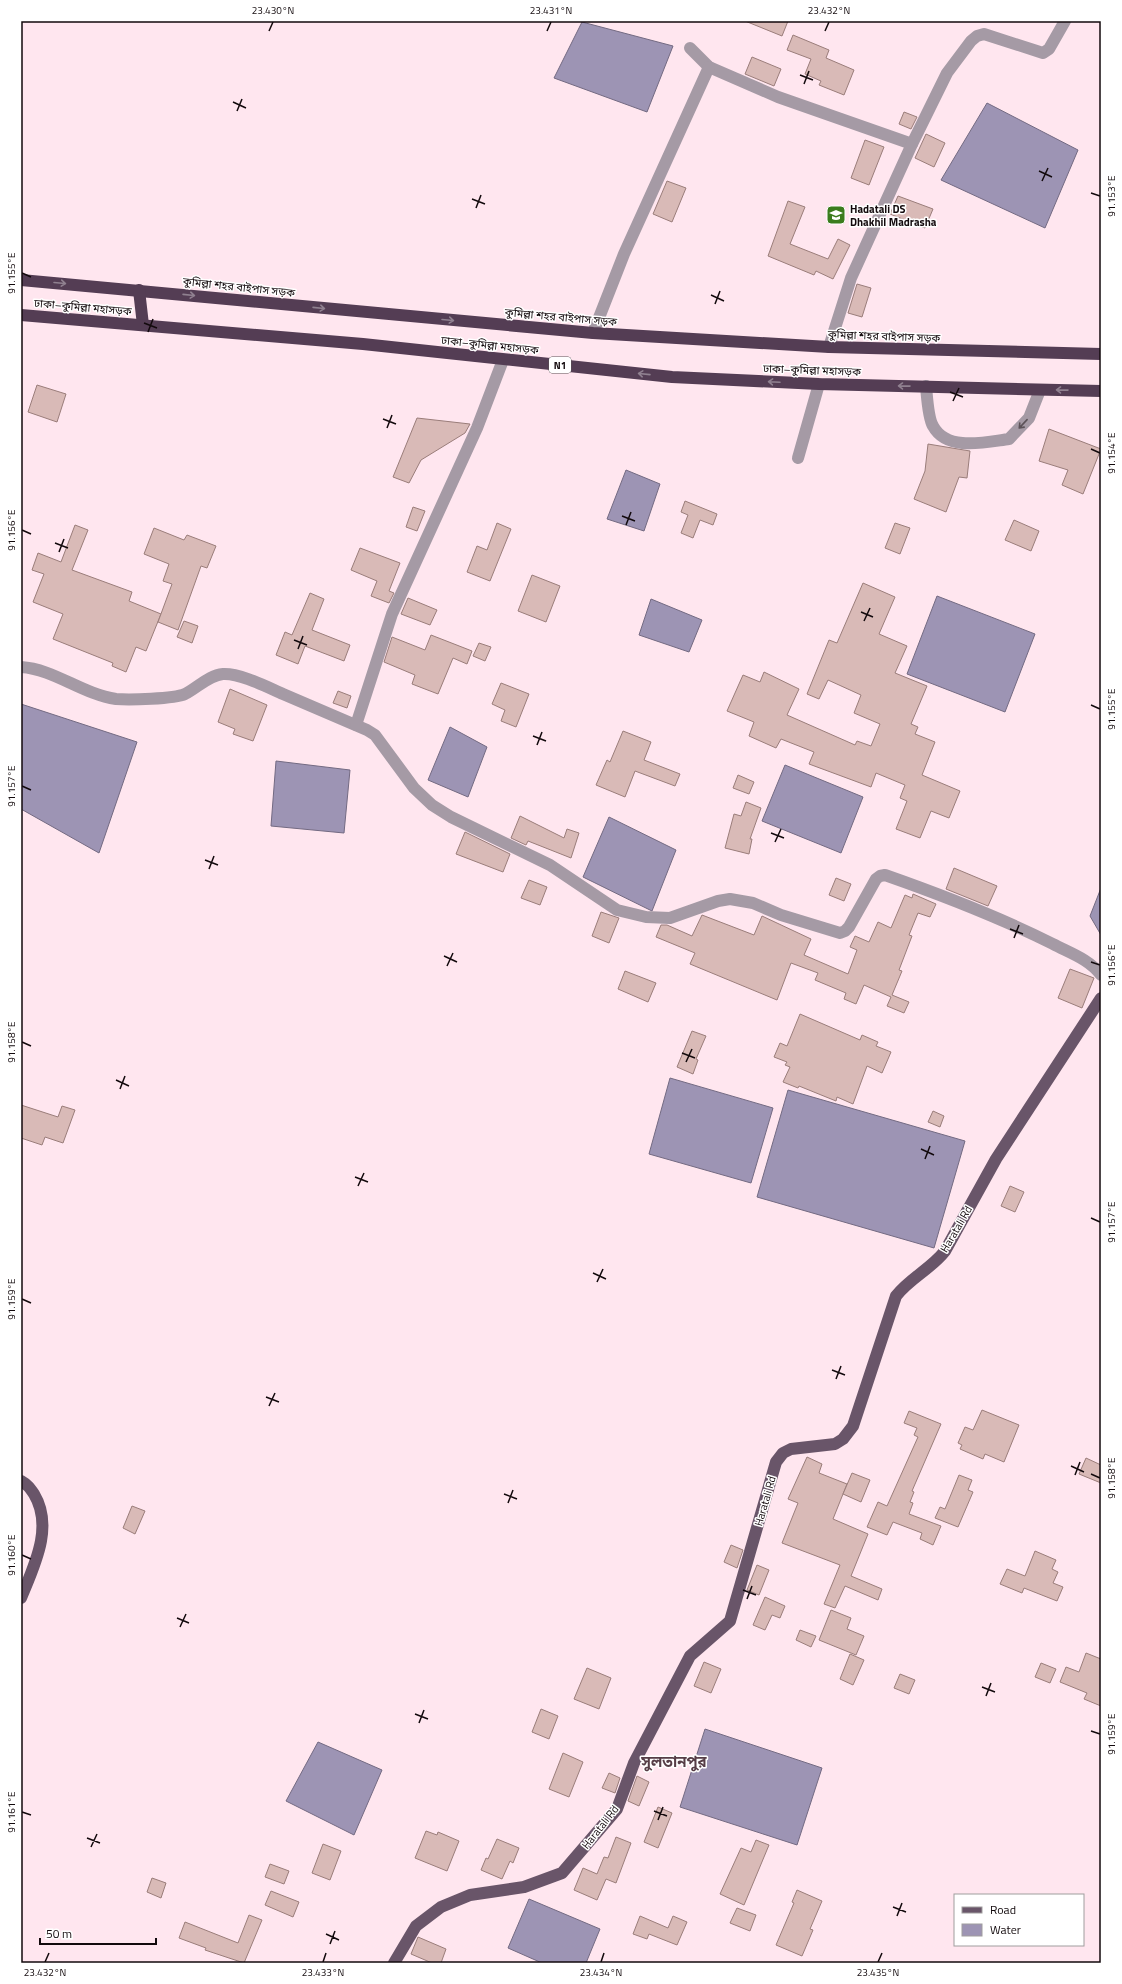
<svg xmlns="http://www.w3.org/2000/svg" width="1122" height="1984" viewBox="0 0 1122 1984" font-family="'Titillium Web','Noto Sans Bengali',sans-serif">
<rect width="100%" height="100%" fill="#ffe6ef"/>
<!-- water -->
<g fill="#9d94b4" stroke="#736a82">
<polygon points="582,22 673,46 647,112 554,78"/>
<polygon points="987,103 1078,150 1045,228 941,180"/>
<polygon points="626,470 660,484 644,531 607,519"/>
<polygon points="937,596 1035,634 1005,712 907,674"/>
<polygon points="651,599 702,620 689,652 639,635"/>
<polygon points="21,704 137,742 99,853 21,809"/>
<polygon points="450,727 487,747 468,797 428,780"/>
<polygon points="276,761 350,770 344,833 271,826"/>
<polygon points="785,765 863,797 841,853 762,821"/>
<polygon points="609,817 676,850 652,911 583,877"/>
<polygon points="1101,888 1101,935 1090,916"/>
<polygon points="670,1078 773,1108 751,1183 649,1154"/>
<polygon points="788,1090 965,1141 934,1248 757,1197"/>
<polygon points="705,1729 822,1768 797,1845 680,1807"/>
<polygon points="318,1742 382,1770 354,1835 286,1801"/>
<polygon points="529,1899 600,1929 586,1963 542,1963 508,1948"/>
</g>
<!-- building -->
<g fill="#d9bab7" stroke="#9a7d7a">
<polygon points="745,21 788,21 782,36"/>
<polygon points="793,35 829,50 826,58 854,70 844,95 819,85 821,81 805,74 811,59 787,50"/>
<polygon points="752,57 781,69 774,86 745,74"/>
<polygon points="904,112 917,117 911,129 899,124"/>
<polygon points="926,134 945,143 934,167 915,158"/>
<polygon points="865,140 884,147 869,185 851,178"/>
<polygon points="667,181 686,188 672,222 653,214"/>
<polygon points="898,196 933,209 925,228 890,214"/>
<polygon points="788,201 805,207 790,244 828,259 838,239 850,245 833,279 816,271 814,275 768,256"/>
<polygon points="857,284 871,288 862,317 848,313"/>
<polygon points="37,385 66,394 57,422 28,412"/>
<polygon points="417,418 470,424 465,433 421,460 409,483 393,477"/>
<polygon points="1049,429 1101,449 1083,494 1062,485 1068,470 1039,461"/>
<polygon points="928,444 970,451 967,478 959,477 946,512 914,499 925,471"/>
<polygon points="685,501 717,514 713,525 700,520 693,538 681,533 688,515 681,512"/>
<polygon points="413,507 425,511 417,531 406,527"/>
<polygon points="1014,520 1039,531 1031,551 1005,540"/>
<polygon points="497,523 511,529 490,581 467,572 477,546 487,550"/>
<polygon points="895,523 910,528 900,554 885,548"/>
<polygon points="75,525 88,530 72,570 132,592 129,601 161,614 146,651 136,647 126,672 112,666 113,663 53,639 63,614 33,602 44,574 32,570 38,553 61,562"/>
<polygon points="154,528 184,540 187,535 216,546 207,568 201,566 178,630 158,622 172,584 163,581 169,564 144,554"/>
<polygon points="360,548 400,563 389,591 394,593 389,603 371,596 377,581 351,570"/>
<polygon points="532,575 560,586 546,622 518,611"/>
<polygon points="863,583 895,597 879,634 907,646 895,673 927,686 911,724 918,727 915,734 935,742 922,775 960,791 949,818 931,811 920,838 896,829 907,801 900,798 905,785 876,773 871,787 809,764 814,752 781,739 776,748 749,736 754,722 727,711 743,675 760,682 764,672 799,689 787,715 855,745 857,741 871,746 880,724 854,713 861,695 828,680 819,699 807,694 829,640 837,643"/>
<polygon points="310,593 324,599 312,630 350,645 344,661 305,646 298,664 276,655 285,632 292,635"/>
<polygon points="408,598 437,610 430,625 401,614"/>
<polygon points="184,621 198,626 192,643 177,637"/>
<polygon points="431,635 472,651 467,664 453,658 438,694 412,684 415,675 384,662 392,637 425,650"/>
<polygon points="479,643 491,647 485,661 473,656"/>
<polygon points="501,683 529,694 516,727 501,721 505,710 492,704"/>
<polygon points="230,689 267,705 253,741 233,734 235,729 218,722"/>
<polygon points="338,691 351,696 347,708 333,703"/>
<polygon points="623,731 651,742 644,760 680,774 675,786 635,771 625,797 596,785 607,760 610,762"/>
<polygon points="738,775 754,782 749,794 733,788"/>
<polygon points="746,802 761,808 750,839 752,839 749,854 725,848 734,814 741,816"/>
<polygon points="520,816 564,838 567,829 579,833 571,858 528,841 526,845 511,838"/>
<polygon points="465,832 510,854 503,872 456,854"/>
<polygon points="954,868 997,886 988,906 946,889"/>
<polygon points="836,878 851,884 844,901 829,895"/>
<polygon points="529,880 547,887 540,905 521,898"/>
<polygon points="913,894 936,904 930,917 918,913 909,935 912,936 899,970 902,971 892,995 909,1002 904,1013 887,1006 891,997 864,985 856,1004 844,999 846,993 815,980 818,973 791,963 777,1000 690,964 695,953 656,937 661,925 667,925 692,936 702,915 754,935 762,916 811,939 804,955 848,974 857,950 850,947 855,936 869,942 878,922 891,928 905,895 912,898"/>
<polygon points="601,912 619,918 609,943 592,936"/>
<polygon points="1070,969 1094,978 1082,1008 1058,998"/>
<polygon points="625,971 656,983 648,1002 618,989"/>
<polygon points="800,1014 860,1040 862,1035 878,1042 876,1046 891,1052 882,1073 867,1066 853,1104 837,1097 836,1101 799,1086 798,1088 783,1082 790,1067 785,1065 787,1062 774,1057 780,1043 787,1046"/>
<polygon points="692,1031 706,1036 696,1059 698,1060 693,1074 677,1067"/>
<polygon points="21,1105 58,1117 62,1106 75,1110 63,1143 45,1137 42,1145 21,1138"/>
<polygon points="933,1111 944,1116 940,1127 928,1122"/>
<polygon points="1010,1186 1024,1192 1015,1212 1001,1206"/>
<polygon points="982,1410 1019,1425 1004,1462 985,1454 983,1459 960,1449 962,1445 958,1443 965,1427 973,1430"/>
<polygon points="909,1411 941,1424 912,1491 914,1492 910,1502 913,1503 909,1514 941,1526 933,1545 920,1539 922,1533 893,1522 887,1535 867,1527 878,1502 887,1506 918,1437 914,1435 917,1428 904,1423"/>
<polygon points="807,1457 822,1464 819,1473 847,1484 833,1519 868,1534 851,1576 882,1589 878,1600 845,1586 835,1608 824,1604 840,1565 782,1543 798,1503 788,1499"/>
<polygon points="1086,1458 1101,1465 1101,1483 1079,1474"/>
<polygon points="852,1473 870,1480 861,1502 843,1494"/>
<polygon points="959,1475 972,1480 968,1490 973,1492 958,1527 935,1518 940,1507 945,1509"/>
<polygon points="132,1506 145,1511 135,1534 123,1528"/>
<polygon points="731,1545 743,1550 737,1568 724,1562"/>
<polygon points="1035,1551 1056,1560 1052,1569 1058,1572 1053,1583 1063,1587 1057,1601 1024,1588 1022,1593 1000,1584 1007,1569 1025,1576"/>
<polygon points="757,1565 769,1570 759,1595 747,1590"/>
<polygon points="765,1597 785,1606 780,1618 772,1615 765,1630 753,1625"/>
<polygon points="831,1610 851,1618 847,1629 864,1636 856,1655 819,1640"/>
<polygon points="800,1630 816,1636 811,1647 796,1640"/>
<polygon points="1086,1653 1101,1659 1101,1706 1084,1699 1087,1693 1060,1682 1066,1667 1079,1672"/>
<polygon points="850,1654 864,1660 853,1685 840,1679"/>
<polygon points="704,1662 721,1669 711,1693 694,1686"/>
<polygon points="1041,1663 1056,1669 1050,1683 1035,1677"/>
<polygon points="587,1668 611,1678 599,1709 574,1699"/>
<polygon points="900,1674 915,1680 909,1694 894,1688"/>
<polygon points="541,1709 558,1716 549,1739 532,1732"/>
<polygon points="563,1753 583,1762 569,1797 549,1789"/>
<polygon points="609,1773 620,1778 615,1793 602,1788"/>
<polygon points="637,1776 649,1782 639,1806 628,1801"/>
<polygon points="658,1807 672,1813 658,1848 644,1842"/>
<polygon points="426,1831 437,1835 438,1832 459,1841 447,1871 415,1858"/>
<polygon points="616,1837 631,1843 616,1883 606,1879 597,1900 574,1890 583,1868 597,1874 604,1857 608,1858"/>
<polygon points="497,1839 519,1848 513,1863 510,1861 502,1879 481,1870 486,1858 488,1859"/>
<polygon points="756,1840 769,1845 744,1905 720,1894 741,1848 751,1852"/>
<polygon points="323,1844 341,1851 330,1880 312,1873"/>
<polygon points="270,1864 289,1871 284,1884 265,1877"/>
<polygon points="152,1878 166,1883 161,1898 147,1892"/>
<polygon points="797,1890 822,1901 810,1929 813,1930 802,1956 776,1945 794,1903 792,1902"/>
<polygon points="271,1891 299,1902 293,1917 265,1905"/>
<polygon points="737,1908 756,1915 750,1931 730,1923"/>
<polygon points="249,1915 262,1920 244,1963 205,1950 206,1948 179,1938 185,1922 238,1943"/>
<polygon points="640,1916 668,1928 673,1916 687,1922 677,1945 649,1934 647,1939 633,1934"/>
<polygon points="418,1937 446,1949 441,1963 432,1963 411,1954"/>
</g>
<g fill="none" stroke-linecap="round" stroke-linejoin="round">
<!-- minor -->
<g stroke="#a59aa5" stroke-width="12">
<polyline points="690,48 709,67 778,97 912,144"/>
<polyline points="593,333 624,254 709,67"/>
<polyline points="829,347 851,278 912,144 947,73 971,41 977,36 984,34 1043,53 1049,49 1065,21"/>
<path d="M 926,386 C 927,396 928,418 933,426 C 947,452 986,442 1009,439 L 1029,418 L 1040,390"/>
<polyline points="798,458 819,384"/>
<path d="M 21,667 C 54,669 82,694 116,699 C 129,700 174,699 185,694 C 197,688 209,675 223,674 C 240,673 267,687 283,694 C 311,706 339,718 367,730 L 375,735 L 414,788 L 432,805 L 451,817 L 550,865 L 617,910 L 646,917 L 670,918 L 718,901 L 730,899 L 753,903 L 781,915 L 840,933 L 845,931 L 849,927 L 876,879 L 880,876 L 885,875 C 942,895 999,917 1053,944 C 1070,953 1089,959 1101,975"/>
<polyline points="356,725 392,614 477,428 503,360"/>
</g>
<!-- major -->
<g stroke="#695569" stroke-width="12">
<path d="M 21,1481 C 28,1485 30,1488 34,1494 C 54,1527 34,1566 21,1598"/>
<path d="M 394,1963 L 416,1926 L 441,1907 L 470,1895 L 524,1887 L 562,1873 L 617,1809 L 634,1763 L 690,1656 L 730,1621 L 776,1462 L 783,1453 L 791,1449 L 835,1444 L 843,1439 L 853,1426 L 896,1296 C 910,1278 931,1269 945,1251 L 996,1159 L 1101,998"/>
</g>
<!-- highway -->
<g stroke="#543d54" stroke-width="12">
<polyline points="21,280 593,333 829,347 1101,354"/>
<polyline points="139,290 143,325"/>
<polyline points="21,315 363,344 672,377 819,384 1101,391"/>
</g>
</g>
<!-- one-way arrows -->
<defs><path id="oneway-shaft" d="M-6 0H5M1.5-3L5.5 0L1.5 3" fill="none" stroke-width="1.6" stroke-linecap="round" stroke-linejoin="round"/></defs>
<g stroke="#908190">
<use href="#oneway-shaft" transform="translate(60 283) rotate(5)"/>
<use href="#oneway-shaft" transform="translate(189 295) rotate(6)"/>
<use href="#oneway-shaft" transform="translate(319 308) rotate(6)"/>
<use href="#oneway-shaft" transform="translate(448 320) rotate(5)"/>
<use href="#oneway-shaft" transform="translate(644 374) rotate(-174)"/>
<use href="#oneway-shaft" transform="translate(774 382) rotate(-177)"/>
<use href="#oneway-shaft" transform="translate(904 386) rotate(-179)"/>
<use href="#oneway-shaft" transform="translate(1062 390) rotate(-179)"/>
</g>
<use stroke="#5c5258" href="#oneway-shaft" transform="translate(1023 424) rotate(133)"/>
<!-- ticks -->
<path fill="none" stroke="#12090c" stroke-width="1.5" d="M 269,31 L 273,22M 547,31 L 551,22M 825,31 L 829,22M 800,75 L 813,80M 804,84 L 809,71M 233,102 L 246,108M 237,111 L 242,99M 1039,171 L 1052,177M 1042,181 L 1048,168M 1091,193 L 1100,196M 472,199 L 485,204M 476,208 L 481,195M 22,273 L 31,277M 711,295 L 724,301M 715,304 L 720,291M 144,323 L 157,328M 148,332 L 153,319M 950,392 L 963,397M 953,401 L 959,388M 383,419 L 396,424M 387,428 L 392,415M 1091,449 L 1100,453M 622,516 L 635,521M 626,525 L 631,512M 22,530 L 31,534M 55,543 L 68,548M 59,552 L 64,539M 861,612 L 873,617M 864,621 L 870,608M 294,640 L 307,645M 298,649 L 303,636M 1091,705 L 1100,709M 533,736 L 546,741M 537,745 L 542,732M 22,786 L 31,790M 771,833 L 784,838M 775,842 L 781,829M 205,860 L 218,865M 209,869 L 214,856M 1010,929 L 1023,934M 1014,938 L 1019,925M 444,956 L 457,962M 1091,962 L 1100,965M 447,966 L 453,953M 22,1042 L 31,1046M 682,1053 L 695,1058M 686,1062 L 692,1049M 116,1080 L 129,1086M 120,1089 L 125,1076M 921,1149 L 934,1155M 925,1159 L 930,1146M 355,1177 L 368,1182M 358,1186 L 364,1173M 1091,1218 L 1100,1222M 593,1273 L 606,1279M 597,1282 L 603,1269M 22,1299 L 31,1303M 832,1370 L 845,1375M 836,1379 L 841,1366M 266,1397 L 279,1402M 269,1406 L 275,1393M 1071,1466 L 1084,1472M 1091,1474 L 1100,1478M 1075,1475 L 1080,1462M 504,1494 L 517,1499M 508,1503 L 513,1490M 22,1555 L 31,1559M 743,1590 L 756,1595M 747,1599 L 752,1586M 177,1618 L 189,1623M 180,1627 L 186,1614M 982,1687 L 995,1692M 986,1696 L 991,1683M 415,1714 L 428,1719M 419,1723 L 424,1710M 1091,1731 L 1100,1734M 654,1811 L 667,1816M 22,1812 L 31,1815M 658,1820 L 663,1807M 87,1838 L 100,1843M 91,1847 L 97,1834M 893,1907 L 906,1912M 897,1916 L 902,1903M 326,1934 L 339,1940M 330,1944 L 335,1931M 45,1962 L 49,1953M 323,1962 L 326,1953M 601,1962 L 604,1953M 878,1962 L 882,1953"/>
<!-- icons -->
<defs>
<symbol id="school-square" viewBox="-11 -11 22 22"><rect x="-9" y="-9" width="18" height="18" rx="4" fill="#3b7c1d" stroke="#fff"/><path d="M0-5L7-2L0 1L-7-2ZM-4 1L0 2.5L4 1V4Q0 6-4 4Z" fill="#fff"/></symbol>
</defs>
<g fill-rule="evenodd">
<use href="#school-square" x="825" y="204" width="22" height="22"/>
</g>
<g text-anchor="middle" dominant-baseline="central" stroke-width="3" stroke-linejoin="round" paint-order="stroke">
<!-- shield labels -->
<rect fill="#fff" stroke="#595355" stroke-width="1" x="549" y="357" width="22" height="16" rx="3"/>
<g font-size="10" font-weight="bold" fill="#12090c">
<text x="560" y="365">N1</text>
</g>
<!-- poi labels -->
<g font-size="11" font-weight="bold" fill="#12090c" stroke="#fff" text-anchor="start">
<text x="850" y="209">Hadatali DS<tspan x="850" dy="13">Dhakhil Madrasha</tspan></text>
</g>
<!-- street labels -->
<g font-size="11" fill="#12090c" stroke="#fff">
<text transform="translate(239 287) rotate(6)">কুমিল্লা শহর বাইপাস সড়ক</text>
<text transform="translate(83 307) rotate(5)">ঢাকা–কুমিল্লা মহাসড়ক</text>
<text transform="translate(561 317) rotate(5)">কুমিল্লা শহর বাইপাস সড়ক</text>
<text transform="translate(884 336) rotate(2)">কুমিল্লা শহর বাইপাস সড়ক</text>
<text transform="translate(490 345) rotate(6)">ঢাকা–কুমিল্লা মহাসড়ক</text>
<text transform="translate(812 370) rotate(2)">ঢাকা–কুমিল্লা মহাসড়ক</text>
<text transform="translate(956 1229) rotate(-60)">Haratali Rd</text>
<text transform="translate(765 1501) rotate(-74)">Haratali Rd</text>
<text transform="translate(600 1827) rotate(-52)">Haratali Rd</text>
</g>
<!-- district labels -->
<g font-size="15" font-weight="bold" fill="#563d46" stroke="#fff">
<text x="674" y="1761">সুলতানপুর</text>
</g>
</g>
<!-- border -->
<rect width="1122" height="1984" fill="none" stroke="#ffffff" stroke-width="44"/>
<!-- legend -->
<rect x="954" y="1894" width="130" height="52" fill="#ffffff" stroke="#a09d9e"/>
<rect x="962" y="1907" width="20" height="6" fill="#695569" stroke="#a09d9e"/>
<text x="990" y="1914" font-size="12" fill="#12090c">Road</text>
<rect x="962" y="1924" width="20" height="12" fill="#9d94b4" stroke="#a09d9e"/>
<text x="990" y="1934" font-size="12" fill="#12090c">Water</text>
<!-- scale -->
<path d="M40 1938v6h116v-6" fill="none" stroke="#12090c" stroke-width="2"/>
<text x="46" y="1938" font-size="12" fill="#12090c" stroke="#ffffff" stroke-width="3" paint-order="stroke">50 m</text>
<rect x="22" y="22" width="1078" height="1940" fill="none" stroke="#12090c" stroke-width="1.5"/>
<g font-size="10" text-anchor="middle" fill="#12090c">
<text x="273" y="14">23.430°N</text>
<text x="551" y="14">23.431°N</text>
<text x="829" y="14">23.432°N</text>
<text transform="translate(1111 196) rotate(-90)" y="4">91.153°E</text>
<text transform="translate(11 273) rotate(-90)" y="4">91.155°E</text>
<text transform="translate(1111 453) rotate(-90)" y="4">91.154°E</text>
<text transform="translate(11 530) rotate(-90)" y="4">91.156°E</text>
<text transform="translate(1111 709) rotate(-90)" y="4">91.155°E</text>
<text transform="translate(11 786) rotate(-90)" y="4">91.157°E</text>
<text transform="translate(1111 965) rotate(-90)" y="4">91.156°E</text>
<text transform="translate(11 1042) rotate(-90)" y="4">91.158°E</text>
<text transform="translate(1111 1222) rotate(-90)" y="4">91.157°E</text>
<text transform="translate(11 1299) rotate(-90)" y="4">91.159°E</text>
<text transform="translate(1111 1478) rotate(-90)" y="4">91.158°E</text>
<text transform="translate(11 1555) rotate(-90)" y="4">91.160°E</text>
<text transform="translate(1111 1734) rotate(-90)" y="4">91.159°E</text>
<text transform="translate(11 1812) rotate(-90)" y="4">91.161°E</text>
<text x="45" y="1976">23.432°N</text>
<text x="323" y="1976">23.433°N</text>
<text x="601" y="1976">23.434°N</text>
<text x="878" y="1976">23.435°N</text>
</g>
</svg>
